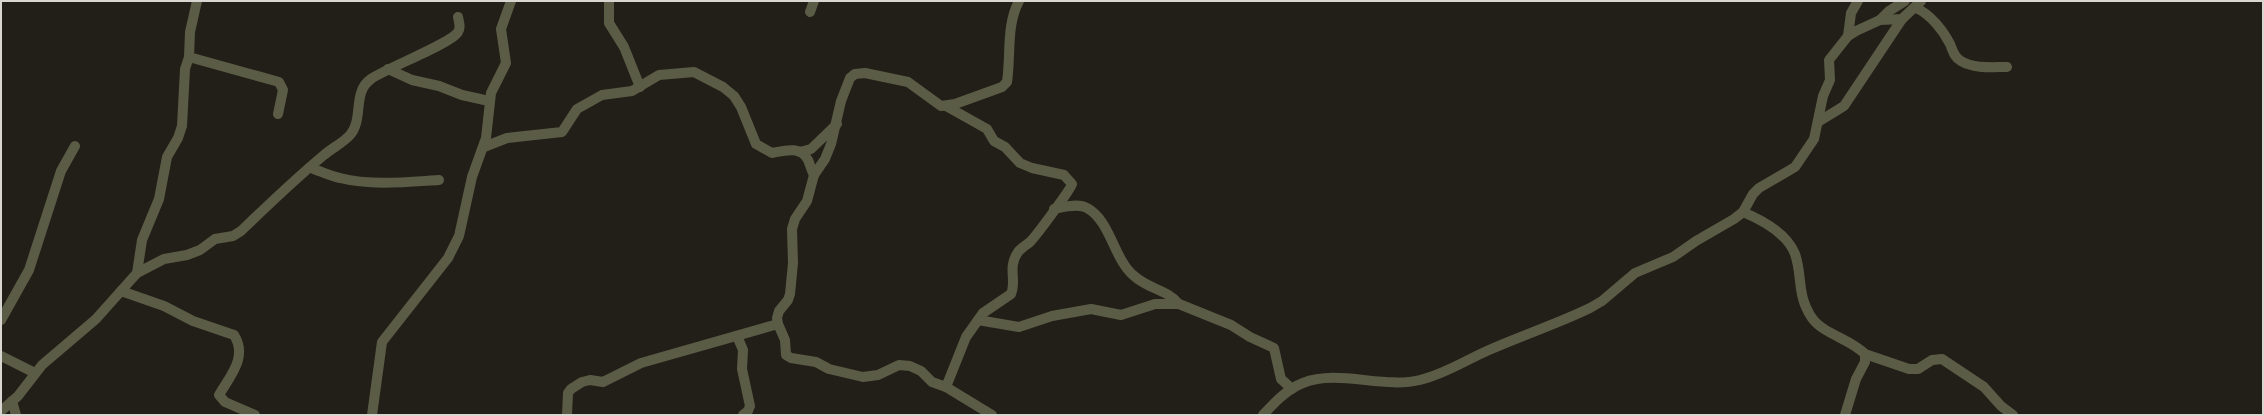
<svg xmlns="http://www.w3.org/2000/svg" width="2264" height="416" viewBox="0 0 2264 416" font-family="Inter,sans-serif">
<rect width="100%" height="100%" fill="#221f18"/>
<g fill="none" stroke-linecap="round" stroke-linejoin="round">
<!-- minor -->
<g stroke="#5b5c46" stroke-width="10">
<polyline points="609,1 609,23 624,47 640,87"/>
<path d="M 1916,8 C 1930,14 1943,30 1950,44 C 1953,51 1954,57 1961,61 C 1974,69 1993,67 2007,67"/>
<polyline points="810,12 814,1"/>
<polyline points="1880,20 1889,11 1905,1"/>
<polyline points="1848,36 1851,13 1858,1"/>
<polyline points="189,57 279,82 283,90 278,114"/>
<polyline points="388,69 412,80 439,86 462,95 489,101"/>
<path d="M 946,106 L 987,129 L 994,141 L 1005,147 L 1020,163 L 1032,168 L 1064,175 L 1072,184 C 1071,189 1036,236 1030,242 C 1026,245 1021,248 1018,252 C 1007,268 1017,280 1011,294 L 983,313 L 966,337 L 946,387"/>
<polyline points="1818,122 1844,106 1902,19"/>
<path d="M 484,147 L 507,138 L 562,132 L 577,109 L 602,95 L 632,91 L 659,75 L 694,72 L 723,87 L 734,96 L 741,107 L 756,144 L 772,153 C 783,151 801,145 808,160 C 810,164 811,170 814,175"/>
<polyline points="800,152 811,149 837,124"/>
<path d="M 311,168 C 320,171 330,176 340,178 C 372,186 407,182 439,180"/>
<path d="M 1054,209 C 1064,207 1078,203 1087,208 C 1110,220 1114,259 1133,275 C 1149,290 1167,289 1179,304"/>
<path d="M 1743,212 C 1762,220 1787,233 1795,254 C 1803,277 1796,294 1812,318 C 1823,334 1851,339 1865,354 L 1865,362 L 1856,379 L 1845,415"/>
<path d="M 137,273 L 164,259 L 187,255 L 200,250 L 215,239 L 233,236 L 241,231 C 268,205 295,179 324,155 C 332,148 343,143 350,135 C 364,119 352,92 371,79 C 387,68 452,43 458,32 C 461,28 459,22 458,17"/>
<path d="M 121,291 L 164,306 L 193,321 L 234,335 C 248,357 230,376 219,395 L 225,402 L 255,415"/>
<polyline points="1,320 29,270 61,171 75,146"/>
<polyline points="978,320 1019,327 1052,316 1091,309 1121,315 1155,304 1179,304 1231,325 1250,337 1274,348 1281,379 1292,389"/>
<polyline points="737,336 743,350 742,369 750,406 748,411 743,415"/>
<polyline points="1865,354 1909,369 1918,369 1932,360 1942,359 1984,387 2001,406 2013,415"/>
<polyline points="1,356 35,373"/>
<polyline points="12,401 16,415"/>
<polyline points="1,411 18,396 42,365 96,319 137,273 142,240 159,199 167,157 178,138 182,126 185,69 189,57 190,32 197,1"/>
<polyline points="372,415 382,342 448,258 459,236 472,177 486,138 491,93 506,63 501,29 511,1"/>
<polyline points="567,415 568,393 571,389 582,382 590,380 603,382 641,363 778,324"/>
<path d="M 992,415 L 946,387 L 932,382 L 921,371 L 910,366 L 899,365 L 878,375 L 863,377 L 829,369 L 816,362 L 791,358 L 786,355 L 785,340 L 778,324 L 777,318 L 779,311 L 788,300 L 790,294 L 793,263 L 792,229 L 795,219 L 807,201 L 814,175 L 825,159 L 831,144 L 841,101 L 850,78 L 855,74 L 865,73 L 908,82 L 941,106 L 955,104 L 1002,87 L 1007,82 C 1011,56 1006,25 1019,1"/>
<path d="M 1263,415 C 1274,403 1287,389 1303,383 C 1338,369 1383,389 1420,380 C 1445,374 1466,360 1489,350 C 1523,335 1557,324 1590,308 L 1602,301 L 1635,273 L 1673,257 L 1696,241 L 1734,219 L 1743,212 L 1753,194 L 1759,188 L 1795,167 L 1814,139 L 1823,96 L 1830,80 L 1829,60 L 1848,36 L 1856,31 L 1880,20 L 1902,19 L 1921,1"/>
</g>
</g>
<!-- border -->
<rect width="2264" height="416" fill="none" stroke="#d8d6d1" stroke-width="4"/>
</svg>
